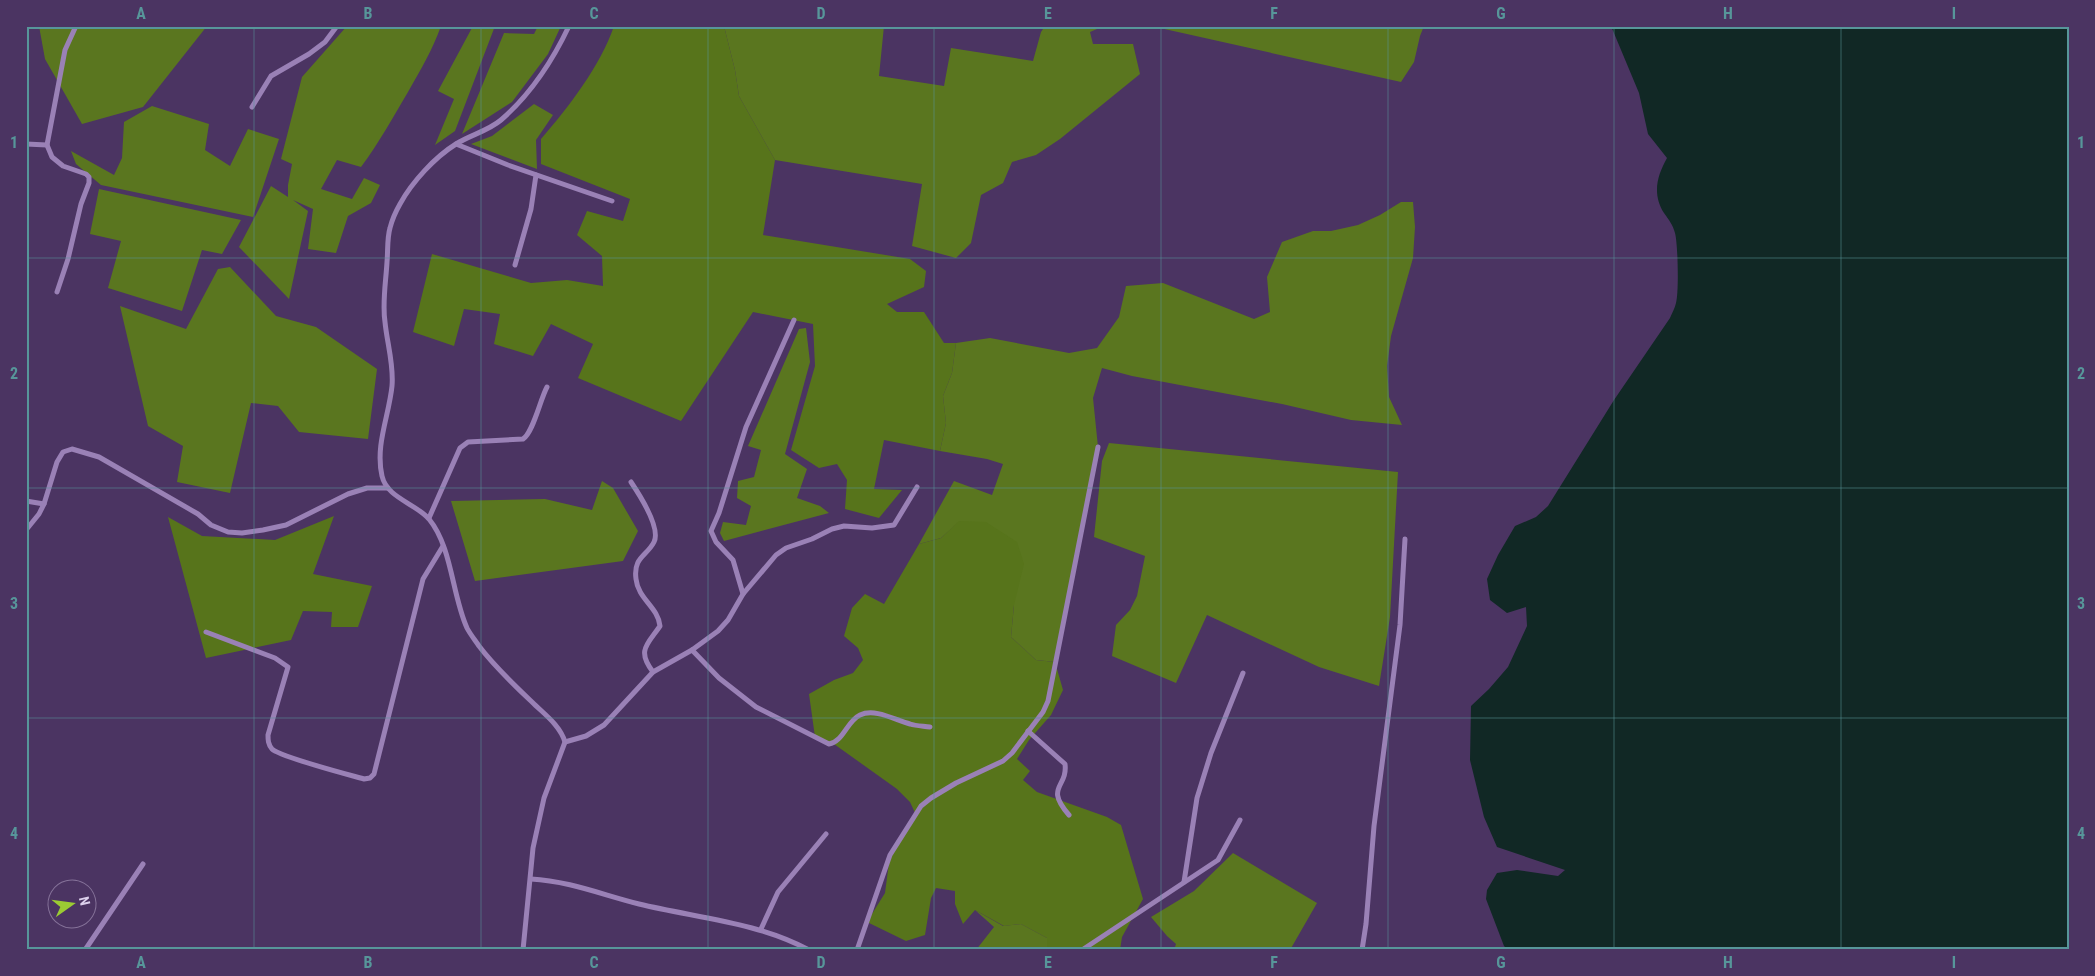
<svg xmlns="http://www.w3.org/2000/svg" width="2095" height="976" viewBox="0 0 2095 976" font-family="'Roboto Condensed',sans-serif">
<rect width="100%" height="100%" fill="#4b3462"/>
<!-- green -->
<g fill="#5a761f">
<polygon points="39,26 207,26 143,107 82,124 45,59"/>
<path d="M 347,26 L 441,26 C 433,49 420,71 408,92 C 393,117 379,143 361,167 L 337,160 L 321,189 L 352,199 L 364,178 L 380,185 L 371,203 L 348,216 L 336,253 L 308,249 L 313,209 L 293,200 L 308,211 L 289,299 L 239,247 L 271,186 L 288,197 L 288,185 L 292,164 L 281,159 L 302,77 Z"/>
<polygon points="473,26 495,26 455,131 435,145 454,99 438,91"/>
<polygon points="538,26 561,26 548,54 512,102 462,134 504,33 534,34"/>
<polygon points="724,26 884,26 879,76 944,86 951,48 1033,61 1041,32 1045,26 1104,26 1090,32 1093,44 1133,44 1140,74 1060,139 1036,155 1012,162 1003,183 981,195 971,243 956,258 912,246 922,184 775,160 739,96 735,70"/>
<polygon points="1151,26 1424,26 1420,36 1414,62 1401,82"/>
<polygon points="534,104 553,115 536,140 537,169 471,144 492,136"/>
<polygon points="152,106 209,124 205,150 230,166 248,129 279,139 253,217 101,185 76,164 71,151 114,175 122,158 124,122"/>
<polygon points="99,189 241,220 222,254 202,250 182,311 108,288 121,241 90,234"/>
<polygon points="1401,202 1413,202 1415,227 1413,258 1391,336 1387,366 1389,397 1402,425 1351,420 1282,404 1132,376 1102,368 1093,398 1098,447 1055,662 1036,660 1011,637 1014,605 960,521 941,538 919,544 954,481 992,495 1003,464 987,459 940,451 946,423 943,396 952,373 956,343 990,338 1069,353 1097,348 1119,317 1126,286 1163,283 1254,319 1270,312 1267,277 1282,242 1313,231 1331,231 1358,225 1380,215"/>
<polygon points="230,267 276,316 316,327 377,369 368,439 299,432 278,406 251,403 230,493 177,482 183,446 148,426 120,306 186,329 218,269"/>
<polygon points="806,328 810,362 785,454 807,469 797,498 820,506 829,513 724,541 720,533 723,522 746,525 751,506 737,498 738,481 754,477 761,450 748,446 799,329"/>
<polygon points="1109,443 1398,472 1390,617 1379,686 1319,667 1207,615 1176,683 1112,656 1116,625 1130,610 1137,596 1145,556 1094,537 1102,461"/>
<polygon points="602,481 613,488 638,531 623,561 475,581 451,501 545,499 592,510"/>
<polygon points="1233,853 1317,903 1290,950 1174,950 1176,944 1167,936 1151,917 1194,891"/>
<polygon points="975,910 1003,926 1021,924 1047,938 1047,950 976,950 994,927"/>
</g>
<!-- forest -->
<g fill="#57741b">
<path d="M 614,26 L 724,26 L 735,70 L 739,96 L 775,160 L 763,235 L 910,259 L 926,271 L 924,287 L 887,304 L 897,312 L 924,312 L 944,343 L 956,343 L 952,373 L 943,396 L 946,423 L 940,451 L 884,440 L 874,489 L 902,490 L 879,518 L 845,509 L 847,480 L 837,464 L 819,468 L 791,450 L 815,366 L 813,324 L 753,312 L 681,421 L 578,378 L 593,344 L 551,324 L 533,356 L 494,344 L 500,314 L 464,309 L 454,346 L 413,332 L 432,254 L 531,283 L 567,280 L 603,286 L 602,256 L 577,235 L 587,211 L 623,221 L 630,199 L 541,164 L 541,139 C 568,108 601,65 614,26 Z"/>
<polygon points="334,516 313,574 372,586 358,627 331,627 332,612 303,611 291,640 206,658 168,517 202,536 275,540"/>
<polygon points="959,521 986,522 1017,542 1024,564 1014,605 1011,637 1036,660 1055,662 1063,690 1051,715 1029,740 1017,759 1030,771 1023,780 1037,792 1107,817 1121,825 1143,899 1122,937 1120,950 1047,950 1047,938 1021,924 1004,926 975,910 963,924 955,904 955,891 936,888 931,898 925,935 906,941 867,922 885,893 890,855 916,815 910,802 897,789 834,744 815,737 809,694 834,680 853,673 863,660 858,648 844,636 852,608 865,594 884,604 919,544 941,538"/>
</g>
<!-- water -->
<path fill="#112825" d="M 1611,26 L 2069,26 L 2069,950 L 1508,950 L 1504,946 L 1486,899 L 1487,890 L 1497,873 L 1517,870 L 1558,876 L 1565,870 L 1497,847 L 1484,817 L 1470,760 L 1471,706 L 1489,689 L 1508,667 L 1527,626 L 1526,607 L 1507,613 L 1490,600 L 1487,579 L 1498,555 L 1515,526 L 1536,517 L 1548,506 L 1614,400 L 1670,318 C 1672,313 1675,308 1676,303 C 1679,293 1678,244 1675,233 C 1673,225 1669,220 1664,213 C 1652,194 1657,176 1667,158 L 1648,134 L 1639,93 Z"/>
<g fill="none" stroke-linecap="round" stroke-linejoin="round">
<!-- minor -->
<g stroke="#9a81b6" stroke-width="5">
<polyline points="252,107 271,76 309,54 325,42 337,26"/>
<polyline points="26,144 47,145"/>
<polyline points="456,144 508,165 612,201"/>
<polyline points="515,265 531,209 536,175"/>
<polyline points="57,292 68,259 81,204 89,183 89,177 86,174 63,166 52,157 47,145 65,50 76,26"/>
<path d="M 631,482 C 639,494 661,528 654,542 C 647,556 633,557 636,579 C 638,599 658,607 660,626 C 648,644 636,650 653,672"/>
<polyline points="26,501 44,504"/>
<path d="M 429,518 L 460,448 L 468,442 L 523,439 C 533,433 540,400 547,387"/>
<polyline points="26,530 39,514 44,504 57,462 63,452 72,449 99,457 198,514 211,525 228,532 242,533 263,530 286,525 348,494 367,488 388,488"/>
<polyline points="743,594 733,560 716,542 711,531 719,513 746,427 794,320"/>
<path d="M 206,632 L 275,658 L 288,667 L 268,735 C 268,740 268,744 272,749 C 280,757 350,775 364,779 L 370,778 L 374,774 L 423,579 L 443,546"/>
<path d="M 692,650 L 719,678 L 756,707 L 829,744 C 843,742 847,721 860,715 C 875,708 895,720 910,724 C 916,726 923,726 930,727"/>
<path d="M 1028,731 L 1065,764 C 1068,788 1044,786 1069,815"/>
<polyline points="565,742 586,736 604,725 653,672 692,650 718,631 728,620 743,594 776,555 786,548 812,539 832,529 844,526 872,528 894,525 917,487"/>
<path d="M 531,879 C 569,881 603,895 639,904 C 697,918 757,922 809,950"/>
<polyline points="1184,882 1197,798 1211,753 1243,673"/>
<polyline points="761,929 778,892 826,834"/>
<polyline points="85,950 143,864"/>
<path d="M 523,950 L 533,848 L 544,798 L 565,742 C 560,725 544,714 532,702 C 514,685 494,666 479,646 C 475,640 470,634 467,628 C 452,595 452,547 429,519 C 415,503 387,498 382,476 C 375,445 389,416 392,386 C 394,365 387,343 385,322 C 382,303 386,281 387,262 C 388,251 387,238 390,228 C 392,220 396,211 400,204 C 412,182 435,157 456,144 C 470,135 488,131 501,120 C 531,94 552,62 569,26"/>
<polyline points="857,950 890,855 921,806 931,798 956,783 1003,761 1012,753 1043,712 1048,701 1098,447"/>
<polyline points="1082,950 1218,860 1240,820"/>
<polyline points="1362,950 1366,924 1374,826 1400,625 1405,539"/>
</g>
</g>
<!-- grid -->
<path fill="none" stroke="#57969a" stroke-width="1" stroke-opacity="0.55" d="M 254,26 L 254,950M 481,26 L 481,950M 708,26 L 708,950M 934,26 L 934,950M 1161,26 L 1161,950M 1388,26 L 1388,950M 1614,26 L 1614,950M 1841,26 L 1841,950M 26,258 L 2069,258M 26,488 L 2069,488M 26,718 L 2069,718"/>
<!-- border -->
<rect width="2095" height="976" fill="none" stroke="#4b3462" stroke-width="55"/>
<!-- north arrow -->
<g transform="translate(72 904) rotate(76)"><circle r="24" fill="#4b3462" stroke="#857299"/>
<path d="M0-4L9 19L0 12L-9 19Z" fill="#9bcb33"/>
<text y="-8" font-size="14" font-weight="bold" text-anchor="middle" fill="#dcd0ec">N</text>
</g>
<rect x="28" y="28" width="2040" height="920" fill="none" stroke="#57969a" stroke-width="2"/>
<g font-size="16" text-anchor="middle" font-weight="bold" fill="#57969a">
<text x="141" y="19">A</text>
<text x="368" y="19">B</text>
<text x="594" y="19">C</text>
<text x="821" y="19">D</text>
<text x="1048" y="19">E</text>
<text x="1274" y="19">F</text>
<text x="1501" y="19">G</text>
<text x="1728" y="19">H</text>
<text x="1954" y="19">I</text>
<text x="14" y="148">1</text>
<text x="2081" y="148">1</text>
<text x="14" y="379">2</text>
<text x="2081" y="379">2</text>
<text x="14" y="609">3</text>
<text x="2081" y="609">3</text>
<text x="14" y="839">4</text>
<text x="2081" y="839">4</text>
<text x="141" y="968">A</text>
<text x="368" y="968">B</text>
<text x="594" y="968">C</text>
<text x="821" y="968">D</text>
<text x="1048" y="968">E</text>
<text x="1274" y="968">F</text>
<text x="1501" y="968">G</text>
<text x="1728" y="968">H</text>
<text x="1954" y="968">I</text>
</g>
</svg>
